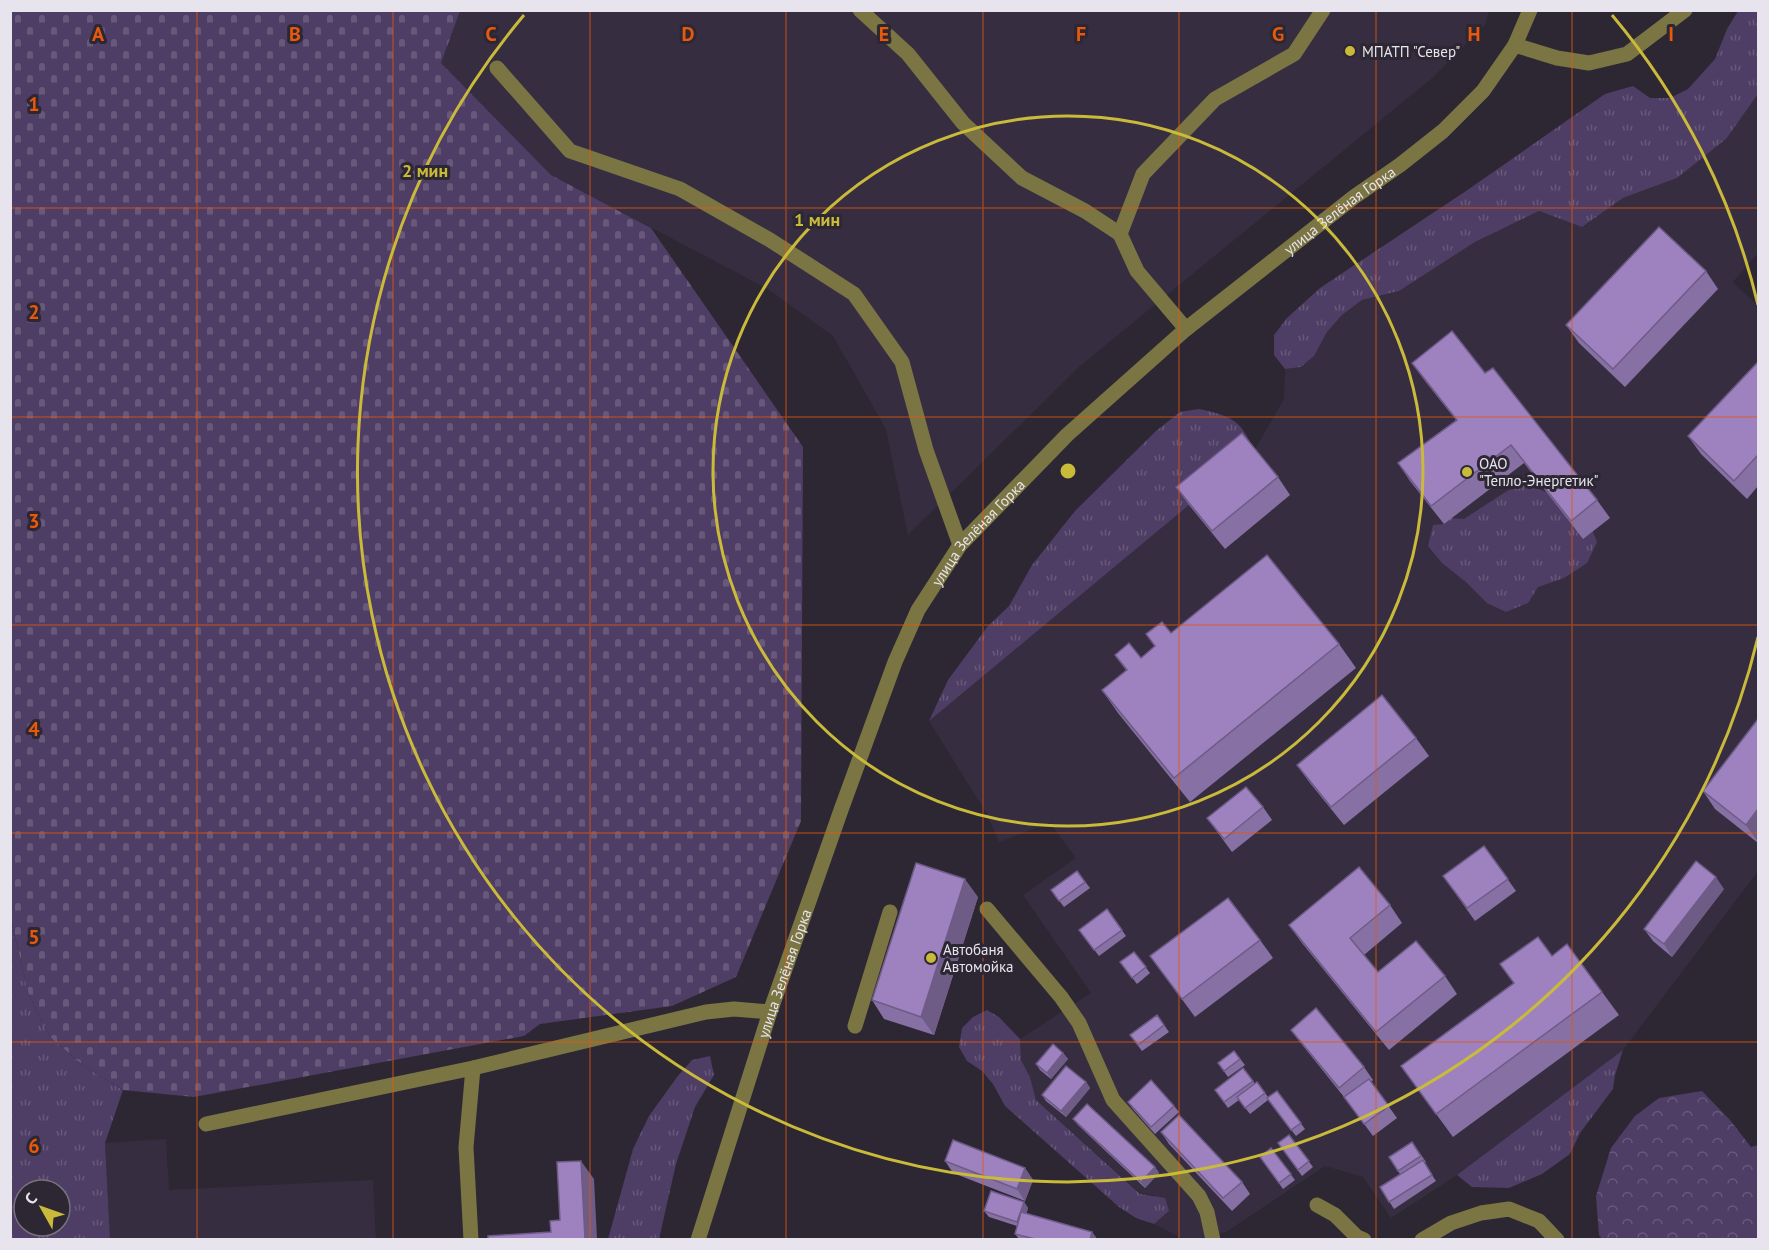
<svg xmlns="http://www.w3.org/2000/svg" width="1769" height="1250" viewBox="0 0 1769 1250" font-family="'PT Sans',sans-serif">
<defs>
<pattern id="grass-tufts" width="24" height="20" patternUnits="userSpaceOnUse" patternTransform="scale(1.5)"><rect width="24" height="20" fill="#4e3d64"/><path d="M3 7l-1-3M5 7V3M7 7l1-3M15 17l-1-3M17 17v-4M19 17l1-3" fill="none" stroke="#68597a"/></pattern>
<pattern id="forest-crowns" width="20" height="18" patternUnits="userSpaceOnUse" patternTransform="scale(1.5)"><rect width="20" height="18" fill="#4e3d64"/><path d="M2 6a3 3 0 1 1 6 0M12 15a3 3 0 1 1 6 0" fill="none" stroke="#68597a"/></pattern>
<pattern id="cemetery-stones" width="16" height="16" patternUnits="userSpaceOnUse" patternTransform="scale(1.5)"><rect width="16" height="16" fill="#4e3d64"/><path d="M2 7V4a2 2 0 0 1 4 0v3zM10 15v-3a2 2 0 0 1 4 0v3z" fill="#68597a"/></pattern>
</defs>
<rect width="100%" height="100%" fill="#2c2733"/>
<!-- built -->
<g fill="#362e40">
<polygon points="460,10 1489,11 1485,25 1431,79 1080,366 908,535 886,429 833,336 768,289 551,175 441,63"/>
<polygon points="1758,94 1758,253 1733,282 1758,306 1758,871 1623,1050 1457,1175 1391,1218 1363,1177 1325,1166 1226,1232 1196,1239 1184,1239 1154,1224 1169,1211 1153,1195 1141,1194 1036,1100 1030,1077 1021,1060 1020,1039 1091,993 1023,895 1076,858 1050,823 999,842 987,814 929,721 1254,451 1284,399 1285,369 1301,367 1314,356 1327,332 1342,315 1362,300 1399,291 1475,242 1539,211 1582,227 1623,198 1677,178 1726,139"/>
<polygon points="166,1139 169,1190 373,1180 376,1239 110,1239 105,1143"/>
</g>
<!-- grass -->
<g fill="url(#grass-tufts)" fill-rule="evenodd">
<polygon points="1738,11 1758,11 1758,94 1726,139 1677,178 1623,198 1582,227 1539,211 1475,242 1399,291 1362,300 1342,315 1327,332 1314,356 1301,367 1285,369 1274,355 1274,335 1287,318 1320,288 1466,191 1605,94 1633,86 1650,98 1670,98 1688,89 1715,59 1727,29"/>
<path d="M 1199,409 C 1231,416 1241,419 1254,451 L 929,721 L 948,680 L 988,626 L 1009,606 L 1032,565 L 1075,511 L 1156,431 L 1180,412 Z"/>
<polygon points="1526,484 1551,494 1588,519 1597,542 1587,563 1564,578 1538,587 1528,603 1506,612 1487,603 1466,582 1442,563 1428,546 1433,525 1444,524 1450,518 1464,519 1507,491"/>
<path d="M 10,916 L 29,995 L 50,1037 L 84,1066 L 123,1090 L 105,1143 L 110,1239 L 11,1239 ZM 24,1190 L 60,1190 L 60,1226 L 24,1226 Z"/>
<polygon points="987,1010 999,1017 1020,1039 1021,1060 1030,1077 1036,1100 1140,1194 1165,1198 1169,1211 1154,1224 1136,1218 1119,1207 1005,1106 993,1084 982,1071 967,1061 959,1047 962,1028 973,1017"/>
<polygon points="1623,1050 1615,1075 1613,1089 1580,1133 1570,1154 1542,1174 1509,1188 1472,1187 1457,1175"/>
<polygon points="710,1056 714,1075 695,1107 676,1164 659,1239 608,1239 633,1149 649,1116 677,1077 692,1060"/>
</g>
<!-- forest -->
<polygon fill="url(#forest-crowns)" points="1702,1091 1730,1120 1751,1147 1758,1145 1758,1239 1602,1239 1599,1235 1596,1196 1611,1148 1635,1116 1659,1098"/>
<!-- cemetery -->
<polygon fill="url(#cemetery-stones)" points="10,11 460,11 441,63 551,175 651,228 803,447 801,821 736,977 672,1006 540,1024 524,1036 194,1097 123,1090 84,1066 50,1037 29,995 10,916"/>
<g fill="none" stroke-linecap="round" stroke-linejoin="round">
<!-- minor -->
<g stroke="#7b7543" stroke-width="15">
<polyline points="860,10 908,54 963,123 1022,178 1085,211 1120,234"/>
<polyline points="1515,45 1557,58 1589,63 1627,54 1685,10"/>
<polyline points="497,68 570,151 680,189 770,240 854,294 902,362 926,450 960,545"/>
<polyline points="1186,329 1137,271 1120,234 1143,174 1215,99 1294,54 1323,10"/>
<polyline points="987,909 1061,997 1079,1023 1113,1100 1199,1196 1207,1212 1213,1240"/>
<polyline points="855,1026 890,912"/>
<polyline points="206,1124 473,1068 706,1012 734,1009 770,1012"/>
<polyline points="1317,1205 1335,1215 1357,1237 1364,1240"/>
<polyline points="471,1240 466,1147 473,1068"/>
<path id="s1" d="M 698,1240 L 770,1012 L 841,810 L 895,662 L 918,610 L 960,545 L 1067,435 L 1186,329 L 1354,197 L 1400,165 L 1443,131 L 1483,91 L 1515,45 L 1530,10"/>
<polyline points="1422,1240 1451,1223 1481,1213 1509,1209 1539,1221 1557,1240"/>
</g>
</g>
<!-- wall -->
<g fill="#8770a4">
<polygon points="1706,271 1718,289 1625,387 1579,343 1566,325"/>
<polygon points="1758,362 1758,486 1747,499 1701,454 1688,436"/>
<polygon points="1412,363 1485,373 1597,500 1610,518 1583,539 1524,463 1444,524 1410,481 1398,463 1456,420 1425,381"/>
<polygon points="1278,477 1290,495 1225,549 1189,505 1176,487"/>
<polygon points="1146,634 1339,644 1356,668 1190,802 1118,713 1102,690 1126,670 1115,655 1141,658 1155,647"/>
<polygon points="1758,719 1758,843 1715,809 1703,791"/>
<polygon points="1416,738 1429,756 1344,825 1310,783 1297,765"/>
<polygon points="1263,807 1272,820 1232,852 1207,818"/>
<polygon points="1484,846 1516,891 1475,921 1443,876"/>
<polygon points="1077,871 1090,888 1064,907 1051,890"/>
<polygon points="1724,889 1672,957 1653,941 1644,929"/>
<polygon points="978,897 934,1035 884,1019 872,1000"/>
<polygon points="1390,905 1402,923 1364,955 1378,972 1445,976 1457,994 1389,1050 1302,943 1289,925"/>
<polygon points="1107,909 1126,936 1099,956 1079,930"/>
<polygon points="1260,940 1273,958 1195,1017 1150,956"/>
<polygon points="1134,952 1150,973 1137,984 1120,962"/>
<polygon points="1552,956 1602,992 1619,1015 1453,1137 1401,1066 1514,984 1500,964"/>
<polygon points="1157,1015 1169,1032 1142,1051 1130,1035"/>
<polygon points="1291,1030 1364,1067 1373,1080 1371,1082 1397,1118 1373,1136 1344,1097 1300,1042"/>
<polygon points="1234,1051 1245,1065 1228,1077 1218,1063"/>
<polygon points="1063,1053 1068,1059 1051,1079 1040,1070 1036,1064"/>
<polygon points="1243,1068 1255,1084 1257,1082 1268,1097 1277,1091 1305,1129 1296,1136 1268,1100 1250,1114 1239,1100 1228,1108 1215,1090"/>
<polygon points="1086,1082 1090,1088 1066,1117 1046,1101 1042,1095"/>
<polygon points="1128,1102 1174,1106 1179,1112 1155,1134 1132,1108"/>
<polygon points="1073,1119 1155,1167 1159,1173 1145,1188 1078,1125"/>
<polygon points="1161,1132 1242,1182 1250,1194 1232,1211 1169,1144"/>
<polygon points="1289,1135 1313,1167 1302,1176 1278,1143"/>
<polygon points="1412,1142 1426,1162 1424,1163 1436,1181 1394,1209 1380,1187 1400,1174 1389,1157"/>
<polygon points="1271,1148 1295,1180 1283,1189 1260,1157"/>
<polygon points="945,1161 1025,1168 1033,1180 1025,1201 953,1173"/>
<polygon points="1024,1202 1028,1208 1026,1214 1092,1232 1097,1239 1019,1239 1015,1234 1017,1226 989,1217 984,1211"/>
</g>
<!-- shaded-wall -->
<g fill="#6e5b86">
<polygon points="1758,809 1758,842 1746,825"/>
<polygon points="1716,877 1724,889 1672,957 1664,944"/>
<polygon points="965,879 978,897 934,1035 921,1017"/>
<polygon points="1063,1053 1068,1059 1051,1079 1047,1073"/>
<polygon points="1086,1082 1090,1088 1066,1117 1061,1111"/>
<polygon points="581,1161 594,1179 597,1239 585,1239"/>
<polygon points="1155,1167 1159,1173 1145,1188 1141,1182"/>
<polygon points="1025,1168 1033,1180 1025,1201 1017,1189"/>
<polygon points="1024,1202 1028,1208 1022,1228 1017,1222"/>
<polygon points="1092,1232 1097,1239 1090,1239"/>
</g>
<!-- building -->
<g fill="#9d82bf" stroke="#6e5b86" stroke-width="1.5">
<polygon points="1659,227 1706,271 1613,369 1566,325"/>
<polygon points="1452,331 1485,373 1493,368 1597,500 1571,521 1511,445 1431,506 1398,463 1457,420 1412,363"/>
<polygon points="1758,362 1758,455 1734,481 1688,436"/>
<polygon points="1242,433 1278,477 1212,531 1176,487"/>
<polygon points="1267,555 1339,644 1174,778 1102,690 1127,670 1115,655 1129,643 1141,658 1155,646 1146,634 1162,622 1171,633"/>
<polygon points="1382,695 1416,738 1331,807 1297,765"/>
<polygon points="1758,719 1758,809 1746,825 1703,791"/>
<polygon points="1246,787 1263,807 1224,839 1207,818"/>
<polygon points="1484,846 1508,879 1467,908 1443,876"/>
<polygon points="1696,861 1716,877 1664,944 1644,929"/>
<polygon points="916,863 965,879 921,1017 872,1000"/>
<polygon points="1359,867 1390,905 1350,938 1378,972 1416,941 1445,976 1376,1032 1289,925"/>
<polygon points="1077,871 1085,882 1059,901 1051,890"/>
<polygon points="1228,898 1260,940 1182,999 1150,956"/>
<polygon points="1107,909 1122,930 1094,950 1079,930"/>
<polygon points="1538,937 1552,956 1567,944 1602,992 1436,1114 1401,1066 1514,983 1500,964"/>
<polygon points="1134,952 1146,967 1132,978 1120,962"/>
<polygon points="1316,1008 1364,1067 1339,1088 1291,1030"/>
<polygon points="1157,1015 1164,1025 1138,1045 1130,1035"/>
<polygon points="1053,1044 1063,1053 1047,1073 1036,1064"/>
<polygon points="1234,1051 1240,1059 1224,1071 1218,1063"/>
<polygon points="1066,1066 1086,1082 1061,1111 1042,1095"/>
<polygon points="1243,1068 1253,1081 1224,1102 1215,1090"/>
<polygon points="1369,1079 1389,1106 1364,1124 1344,1097"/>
<polygon points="1151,1080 1174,1106 1151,1127 1128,1102"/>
<polygon points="1257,1082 1265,1093 1245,1108 1237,1097"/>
<polygon points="1277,1091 1301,1123 1291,1130 1267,1098"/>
<polygon points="1087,1104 1155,1167 1141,1182 1073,1119"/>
<polygon points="1179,1115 1242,1182 1223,1198 1161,1132"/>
<polygon points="1289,1135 1309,1161 1298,1170 1278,1143"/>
<polygon points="953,1140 1025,1168 1017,1189 945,1161"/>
<polygon points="1412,1142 1421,1156 1398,1171 1389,1157"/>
<polygon points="1271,1148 1291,1174 1279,1183 1260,1157"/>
<polygon points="1423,1160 1432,1175 1389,1202 1380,1187"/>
<polygon points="581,1161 585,1239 488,1239 488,1236 551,1232 550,1221 560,1220 557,1162"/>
<polygon points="991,1191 1024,1202 1017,1222 984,1211"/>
<polygon points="1021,1212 1092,1232 1090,1239 1035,1239 1015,1234"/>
</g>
<!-- grid -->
<path fill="none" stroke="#e8590c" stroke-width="1.5" stroke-opacity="0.55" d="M 197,10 L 197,1240M 393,10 L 393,1240M 590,10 L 590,1240M 786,10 L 786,1240M 983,10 L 983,1240M 1179,10 L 1179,1240M 1376,10 L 1376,1240M 1572,10 L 1572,1240M 10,208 L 1758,208M 10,417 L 1758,417M 10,625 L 1758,625M 10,833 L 1758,833M 10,1042 L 1758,1042"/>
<!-- distance rings -->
<g fill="none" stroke="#caba3a" stroke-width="3">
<circle cx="1068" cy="471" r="355"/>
<path d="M1758 637A710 710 0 1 1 524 15M1612 15A710 710 0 0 1 1758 305"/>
</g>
<!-- markers -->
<g fill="#caba3a" stroke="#2c2733" stroke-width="2">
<circle cx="1350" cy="51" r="6"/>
<circle cx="1467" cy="472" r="6"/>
<circle cx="931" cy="958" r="6"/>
</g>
<g text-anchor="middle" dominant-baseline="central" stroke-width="6" stroke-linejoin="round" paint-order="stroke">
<!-- poi labels -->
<g font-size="15" fill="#e8e4ed" stroke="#2c2733" text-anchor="start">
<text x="1362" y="51">МПАТП "Север"</text>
<text x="1479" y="463">ОАО<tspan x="1479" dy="17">"Тепло-Энергетик"</tspan></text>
<text x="943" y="949">Автобаня<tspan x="943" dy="17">Автомойка</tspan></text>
</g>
<!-- street labels -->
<g font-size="15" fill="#e8e4ed" stroke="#2c2733">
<text stroke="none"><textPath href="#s1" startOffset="1252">улица Зелёная Горка</textPath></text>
<text stroke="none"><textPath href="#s1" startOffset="766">улица Зелёная Горка</textPath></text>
<text stroke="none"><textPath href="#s1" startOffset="280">улица Зелёная Горка</textPath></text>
</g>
</g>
<g font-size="20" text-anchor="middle" font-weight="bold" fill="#e8590c" stroke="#2c2733" stroke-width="6" stroke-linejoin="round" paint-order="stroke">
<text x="98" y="41">A</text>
<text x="295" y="41">B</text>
<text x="491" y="41">C</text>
<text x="688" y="41">D</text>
<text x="884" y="41">E</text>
<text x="1081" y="41">F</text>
<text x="1278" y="41">G</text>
<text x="1474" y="41">H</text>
<text x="1671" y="41">I</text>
<text x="34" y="111">1</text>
<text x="34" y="319">2</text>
<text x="34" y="528">3</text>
<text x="34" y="736">4</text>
<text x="34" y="944">5</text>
<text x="34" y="1153">6</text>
</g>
<circle cx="1068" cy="471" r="9" fill="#caba3a" stroke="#2c2733" stroke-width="3"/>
<g font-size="18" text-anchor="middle" font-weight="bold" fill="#caba3a" stroke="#2c2733" stroke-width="6" stroke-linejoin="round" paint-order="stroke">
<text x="425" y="177">2 мин</text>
<text x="817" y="226">1 мин</text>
</g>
<!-- border -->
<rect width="1769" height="1250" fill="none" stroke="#e8e4ed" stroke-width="24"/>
<!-- north arrow -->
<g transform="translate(42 1208) rotate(310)"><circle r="28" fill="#2c2733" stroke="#77737d" stroke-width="1.5"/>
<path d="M0-4.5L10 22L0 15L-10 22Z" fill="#caba3a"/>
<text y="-9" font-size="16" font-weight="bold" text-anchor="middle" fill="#e8e4ed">С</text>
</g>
</svg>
